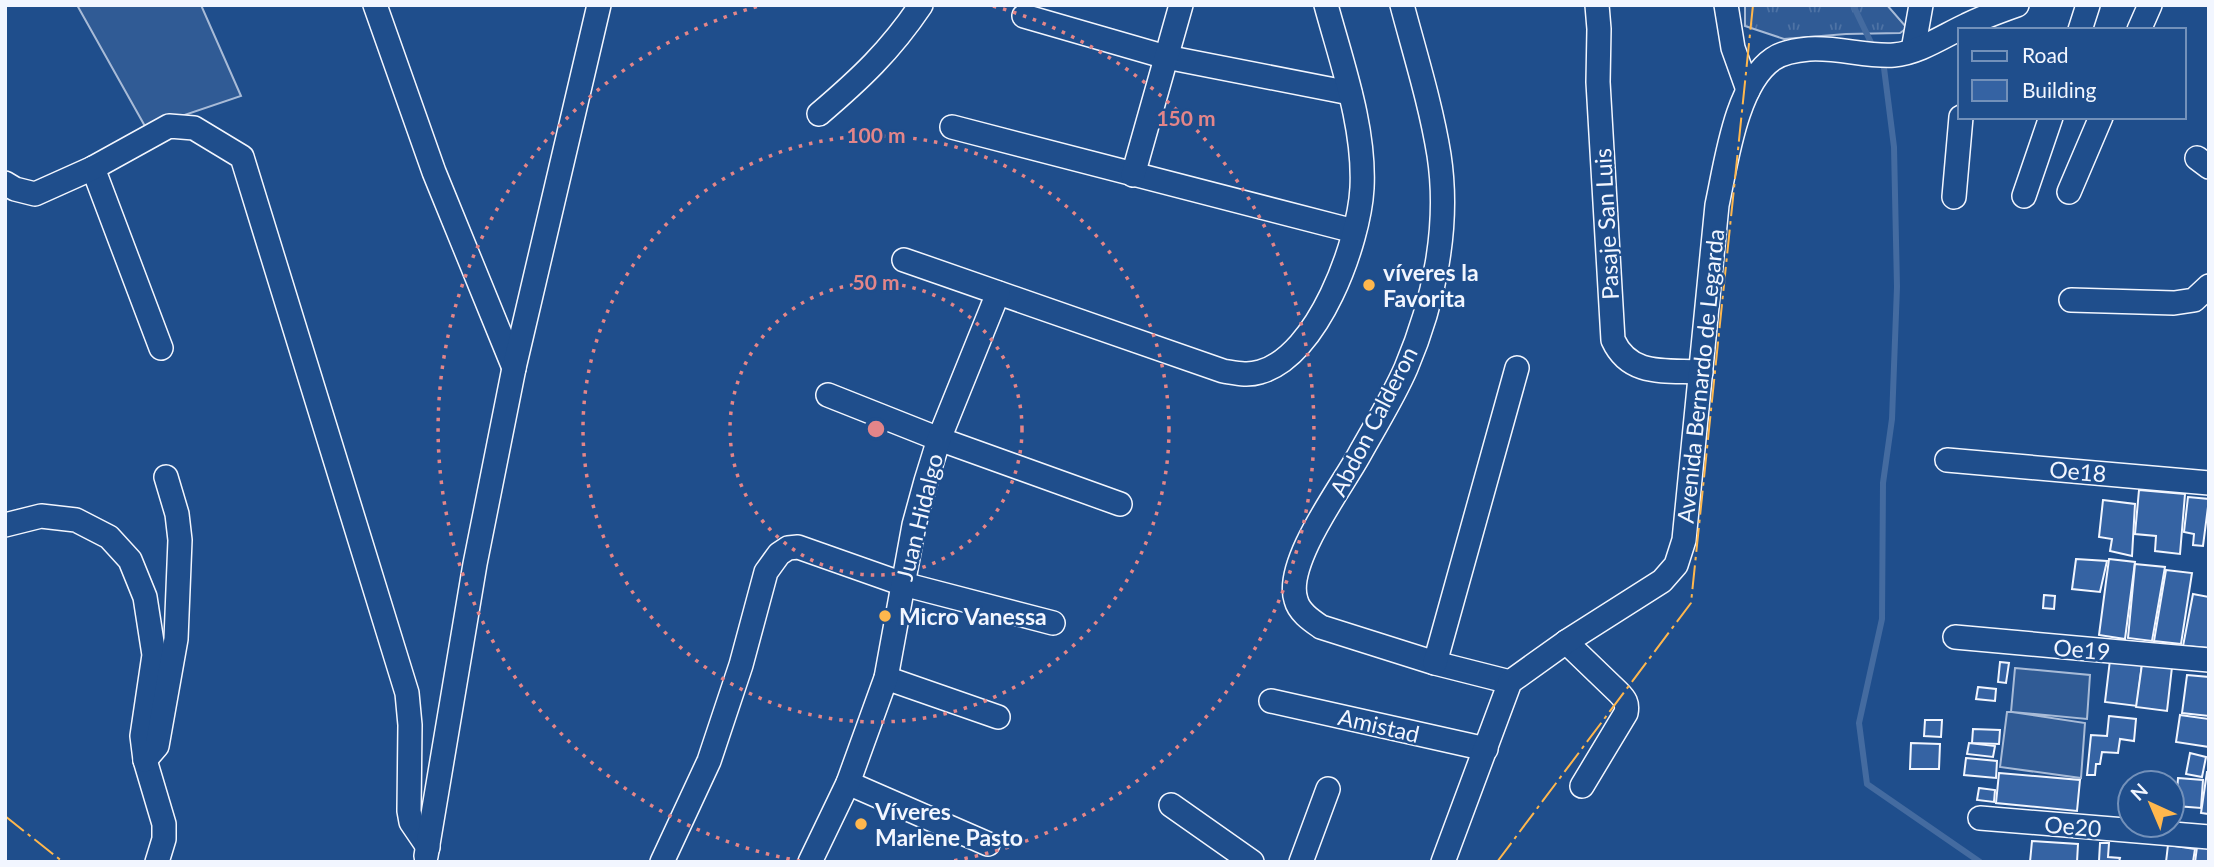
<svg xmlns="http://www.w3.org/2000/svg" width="2214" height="867" viewBox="0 0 2214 867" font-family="Lato,sans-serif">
<defs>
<pattern id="grass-tufts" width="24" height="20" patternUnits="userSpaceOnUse" patternTransform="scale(1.75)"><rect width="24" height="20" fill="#305b95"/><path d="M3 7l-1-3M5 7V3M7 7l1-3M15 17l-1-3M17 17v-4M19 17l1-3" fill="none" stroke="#4e73a5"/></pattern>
</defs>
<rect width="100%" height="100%" fill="#1f4e8c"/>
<!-- grass -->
<polygon fill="url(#grass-tufts)" stroke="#a8bbd7" stroke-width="2" points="1745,5 1887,5 1907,28 1900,33 1846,34 1784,39 1745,26"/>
<!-- built -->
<g fill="#305b95" stroke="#a8bbd7" stroke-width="2">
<polygon points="77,5 201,5 241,96 146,128"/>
<polygon points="2015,668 2090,675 2087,719 2012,712 2085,723 2081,778 2000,767 2007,712 2011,712"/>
</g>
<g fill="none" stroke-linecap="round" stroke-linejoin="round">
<!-- stream -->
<g stroke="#446ba0" stroke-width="6">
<polyline points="1853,5 1875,51"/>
<polyline points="1880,60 1884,68 1894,147 1897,287 1892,419 1883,483 1882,619 1859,723 1867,784 1980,862"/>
</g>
</g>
<!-- building -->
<g fill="#3563a3" stroke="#f2f6ff" stroke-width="2">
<polygon points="2139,490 2185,494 2180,554 2155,551 2156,536 2135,534"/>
<polygon points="2188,497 2209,499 2203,546 2193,545 2194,534 2184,532"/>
<polygon points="2103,500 2135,504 2132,556 2110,551 2112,539 2099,537"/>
<polygon points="2076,559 2107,561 2100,592 2072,589"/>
<polygon points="2109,559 2135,562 2125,639 2099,635"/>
<polygon points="2135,564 2165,567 2152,641 2128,638"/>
<polygon points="2166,570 2192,573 2181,644 2154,641"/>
<polygon points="2193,594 2209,597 2209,648 2183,646"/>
<polygon points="2044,595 2055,596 2054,609 2043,608"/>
<polygon points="2110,660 2142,664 2137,706 2105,702"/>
<polygon points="2000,662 2009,663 2006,683 1998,682"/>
<polygon points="2142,664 2172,667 2167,711 2136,707"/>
<polygon points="2187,675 2209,677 2209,716 2182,713"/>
<polygon points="1978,687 1996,689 1995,701 1976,699"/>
<polygon points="2180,715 2209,719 2209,747 2176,742"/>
<polygon points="2109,716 2136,719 2134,741 2120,739 2118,753 2102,752 2100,764 2096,764 2095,775 2087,775 2091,735 2107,736"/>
<polygon points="1925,720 1942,720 1941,737 1924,736"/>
<polygon points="1973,729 2000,730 1999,744 1972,743"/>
<polygon points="1911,743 1940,744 1939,769 1910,769"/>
<polygon points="1969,743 1995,746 1993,757 1967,754"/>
<polygon points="2190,753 2206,757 2202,777 2186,774"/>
<polygon points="1966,758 1997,761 1996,778 1964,775"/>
<polygon points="2207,772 2209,772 2209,819 2208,814 2201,813"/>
<polygon points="1999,773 2080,780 2077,811 1996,803"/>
<polygon points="2178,778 2203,780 2201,808 2176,806"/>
<polygon points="1979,788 1995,790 1994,802 1977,800"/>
<polygon points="2032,841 2078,844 2077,862 2030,862"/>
<polygon points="2100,843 2109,843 2108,857 2120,858 2119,862 2099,861"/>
<polygon points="2168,845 2195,849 2193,862 2166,862"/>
<polygon points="2197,847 2209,848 2209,862 2195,862"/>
</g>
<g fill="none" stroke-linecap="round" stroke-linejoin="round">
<defs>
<g id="minor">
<polyline points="375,5 434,172 514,368"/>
<path d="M 1402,5 C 1415,54 1431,105 1439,155 C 1450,227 1434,302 1406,368 C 1393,398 1374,428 1358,457 C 1340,489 1284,564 1296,600 C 1299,612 1311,620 1321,627 L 1435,663 L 1510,682"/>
<path d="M 1597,5 L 1599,29 L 1598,82 L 1613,340 C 1630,377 1665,370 1701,372"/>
<polyline points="1726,5 1733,48 1748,90"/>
<polyline points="1024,16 1166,57 1350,93"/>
<polyline points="2080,30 2088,5"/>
<polyline points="2139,30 2150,5"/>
<polyline points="1913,50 1921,5"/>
<path d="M 819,114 C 860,79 890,51 921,5"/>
<polyline points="952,127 1354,231"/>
<polyline points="2197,158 2209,167"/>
<polyline points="93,168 161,348"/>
<polyline points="1133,175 1181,5"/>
<polyline points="5,183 15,189 35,194 93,168 169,126 194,128 242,157 407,693 410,725 409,811 411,822 428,847"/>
<polyline points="2069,192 2101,117"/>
<polyline points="2024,196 2051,117"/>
<polyline points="1954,197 1961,117"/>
<path d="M 904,260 L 1223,371 C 1236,373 1247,376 1260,372 C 1318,356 1359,243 1362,188 C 1365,127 1342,64 1326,5"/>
<polyline points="2071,300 2174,303 2194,300 2209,286"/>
<polyline points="828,395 939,439 1120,504"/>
<polyline points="1947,460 2209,483"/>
<polyline points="5,525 41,516 76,520 109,537 130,560 145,597 154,655 142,736 145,760 164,824 164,839 157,862"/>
<polyline points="1955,637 2209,660"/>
<path d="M 1566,642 L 1618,692 C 1625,699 1628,703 1626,713 L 1582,786"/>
<polyline points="1435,663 1517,368"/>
<polyline points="886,678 998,717"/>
<polyline points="1271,701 1486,749"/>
<polyline points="145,760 157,746 176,639 180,540 177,514 166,477"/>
<polyline points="848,783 988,844"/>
<polyline points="1171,805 1252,862"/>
<polyline points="1980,818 2209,837"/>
<polyline points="426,856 475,564 514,368 599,5"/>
<polyline points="662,862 709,761 741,665 766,572 779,554 788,548 798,547 903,584 1053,623"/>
<polyline points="810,862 848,783 886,678 914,525 926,481 939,439 998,293"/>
<polyline points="1301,862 1328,789"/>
<path d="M 1443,862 L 1510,682 L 1566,642 L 1662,581 L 1676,565 L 1684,540 L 1717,205 C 1726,164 1736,84 1773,59 C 1783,52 1797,50 1809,49 C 1838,47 1867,57 1894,55 C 1919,53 1945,35 1967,25 C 1983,17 2000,11 2017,5"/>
</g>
</defs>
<!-- minor casing -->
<use href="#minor" stroke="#f2f6ff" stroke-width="26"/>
<!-- minor -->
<use href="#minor" stroke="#1f4e8c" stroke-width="23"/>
<!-- power -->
<g stroke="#ffb74d" stroke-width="2" stroke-dasharray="24 5 3.5 5" stroke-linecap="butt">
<polyline points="5,816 63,862"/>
<polyline points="1497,862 1691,603 1753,5"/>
</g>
</g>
<!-- distance rings -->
<g fill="none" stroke="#e38589" stroke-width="3.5" stroke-dasharray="3.5 7">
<circle cx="876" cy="429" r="146"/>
<circle cx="876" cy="429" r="293"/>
<path d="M800 861A439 439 0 0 1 759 6M993 6A439 439 0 0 1 952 861"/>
</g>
<!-- markers -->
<g fill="#ffb74d" stroke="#1f4e8c" stroke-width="2.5">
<circle cx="1369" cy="285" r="7"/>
<circle cx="885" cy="616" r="7"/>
<circle cx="861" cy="824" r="7"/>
</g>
<g text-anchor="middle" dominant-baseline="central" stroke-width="5" stroke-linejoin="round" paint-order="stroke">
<!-- street labels -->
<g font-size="23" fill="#f2f6ff" stroke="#1f4e8c">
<text transform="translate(1606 224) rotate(-93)">Pasaje San Luis</text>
<text transform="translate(1700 376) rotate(-84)">Avenida Bernardo de Legarda</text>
<text transform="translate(1373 421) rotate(-63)">Abdon Calderon</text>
<text transform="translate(2078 471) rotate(5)">Oe18</text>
<text transform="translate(919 517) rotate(-76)">Juan Hidalgo</text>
<text transform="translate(2082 649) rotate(5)">Oe19</text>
<text transform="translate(1379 725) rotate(13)">Amistad</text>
<text transform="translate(2073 826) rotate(5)">Oe20</text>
</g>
<!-- poi labels -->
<g font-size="23" font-weight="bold" fill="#f2f6ff" stroke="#1f4e8c" text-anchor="start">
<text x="1383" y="272">víveres la<tspan x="1383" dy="26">Favorita</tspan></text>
<text x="899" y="616">Micro Vanessa</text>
<text x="875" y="811">Víveres<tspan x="875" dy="26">Marlene Pasto</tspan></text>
</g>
</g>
<circle cx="876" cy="429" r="10" fill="#e38589" stroke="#1f4e8c" stroke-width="3.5"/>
<g font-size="21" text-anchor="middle" font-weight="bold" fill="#e38589" stroke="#1f4e8c" stroke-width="5" stroke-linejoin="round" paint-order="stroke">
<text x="1186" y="126">150 m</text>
<text x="876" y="143">100 m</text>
<text x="876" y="290">50 m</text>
</g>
<!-- border -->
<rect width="2214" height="867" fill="none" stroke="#f2f6ff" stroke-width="14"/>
<!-- legend -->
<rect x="1958" y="28" width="228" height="91" fill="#1f4e8c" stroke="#7391ba" stroke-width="2"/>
<rect x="1972" y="51" width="35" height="10" fill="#1f4e8c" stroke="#7391ba" stroke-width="2"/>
<text x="2022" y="63" font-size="21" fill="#f2f6ff">Road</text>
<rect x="1972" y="80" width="35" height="21" fill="#3563a3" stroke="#7391ba" stroke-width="2"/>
<text x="2022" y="98" font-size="21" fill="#f2f6ff">Building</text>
<!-- north arrow -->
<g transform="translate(2151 804) rotate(316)"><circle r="33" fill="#1f4e8c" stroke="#7391ba" stroke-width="2"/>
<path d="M0-5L12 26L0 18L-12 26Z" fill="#ffb74d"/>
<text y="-10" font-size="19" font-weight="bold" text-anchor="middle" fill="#f2f6ff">N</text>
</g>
</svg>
